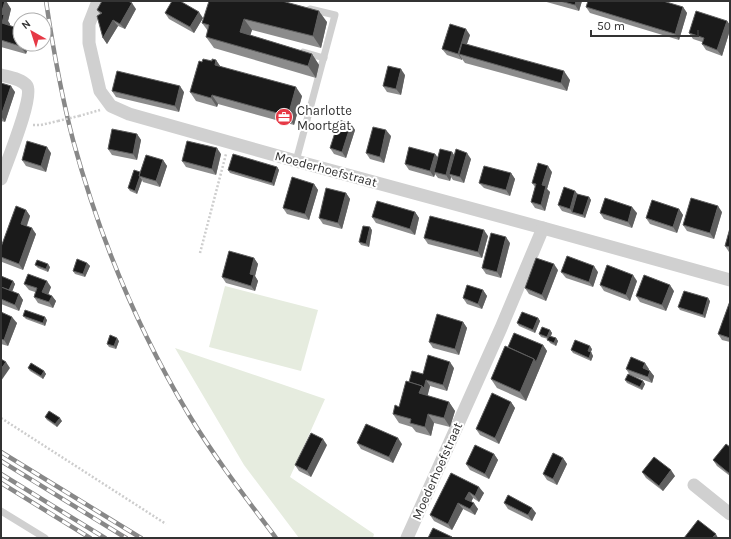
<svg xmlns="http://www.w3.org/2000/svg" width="731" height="539" viewBox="0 0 731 539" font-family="Karla,sans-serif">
<rect width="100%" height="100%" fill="#fff"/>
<!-- green -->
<g fill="#e6ecdf">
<polygon points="225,286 318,310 301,371 209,347"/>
<polygon points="175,348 325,399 290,477 374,534 373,538 299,538 244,465"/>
</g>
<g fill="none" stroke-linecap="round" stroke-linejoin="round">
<!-- path -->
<g stroke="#cdcdcd" stroke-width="2.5" stroke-dasharray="2 2" stroke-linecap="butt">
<polyline points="79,116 100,110"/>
<polyline points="33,125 41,125 58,121"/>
<polyline points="200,253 226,154"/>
<polyline points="1,418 166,524"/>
</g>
<!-- service -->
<g stroke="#d0d0d0" stroke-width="7">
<polyline points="303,52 324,58"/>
<polyline points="296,161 335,15 310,9"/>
<polyline points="1,511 45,538"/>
</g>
<!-- minor -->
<g stroke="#d0d0d0" stroke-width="13">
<polyline points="98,1 89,24 89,43 100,91 111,106 129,114 296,161 543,228 730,280"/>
<path d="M 1,75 C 8,77 22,79 27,86 C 34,97 6,164 1,179"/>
<polyline points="694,485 730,514"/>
<polyline points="407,538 501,328 543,228"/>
</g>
<defs>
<g id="rail">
<path d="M 46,1 C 53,48 61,94 73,140 C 99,236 138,330 189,415 C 215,458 246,498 276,538"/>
<polyline points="1,452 141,538"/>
<polyline points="1,461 126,538"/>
<polyline points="1,474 105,538"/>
<polyline points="1,483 90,538"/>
</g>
</defs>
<!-- rail casing -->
<use href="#rail" stroke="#888" stroke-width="4.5"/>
<!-- rail -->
<use href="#rail" stroke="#fff" stroke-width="3" stroke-dasharray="9" stroke-linecap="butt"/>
<!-- path-bridge -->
<polyline stroke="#cdcdcd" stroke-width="2.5" stroke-dasharray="2 2" stroke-linecap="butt" points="58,121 79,116"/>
</g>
<!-- wall -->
<g fill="#8c8c8c">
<polygon points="1,1 6,1 11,9 8,21 10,24 10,26 26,54 1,47"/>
<polygon points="543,1 582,1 579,11"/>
<polygon points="289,3 327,22 321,48 252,30 250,35 312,54 319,65 316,78 214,48 206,37 208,31 202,23"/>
<polygon points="586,7 683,7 687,13 679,40 590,13"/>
<polygon points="136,9 125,29 118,26 107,44 103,38 100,14 97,10"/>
<polygon points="165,13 203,18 194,33 169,19"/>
<polygon points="727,21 730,25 730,30 722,56 706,50 702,44 702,42 693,39 689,33"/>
<polygon points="470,35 467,44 570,80 567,91 465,63 462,59 462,60 447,55 442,49"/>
<polygon points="216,60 220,66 302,96 294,125 218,104 217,107 196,101 190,92 202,62"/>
<polygon points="405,75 401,95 387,92 383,86"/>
<polygon points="1,83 15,92 5,122 1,121"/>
<polygon points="112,91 184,92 179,112 116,97"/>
<polygon points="351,124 355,130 346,158 334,154 330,148"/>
<polygon points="137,134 141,140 137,160 112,155 108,149"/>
<polygon points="391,136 384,163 370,159 366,153"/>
<polygon points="452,152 454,155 471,159 464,183 453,180 451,177 450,181 438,178 435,174 434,177 409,170 405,164 435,154 438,157"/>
<polygon points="51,153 46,172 26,166 22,160"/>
<polygon points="221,154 216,175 186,167 182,161"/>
<polygon points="163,160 167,166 160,187 143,182 142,180 137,194 130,191 128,188 140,172"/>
<polygon points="277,167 279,170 274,186 230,173 228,170"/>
<polygon points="552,172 547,189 550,192 545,211 535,208 531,202 535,187 532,183"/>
<polygon points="511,173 515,179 510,196 484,188 479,183"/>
<polygon points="314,184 318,190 309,220 287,214 283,208"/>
<polygon points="575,191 577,194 589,197 591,200 585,218 562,211 558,205"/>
<polygon points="346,193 350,199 342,229 323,224 319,218"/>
<polygon points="679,209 683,215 677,233 650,224 646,218"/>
<polygon points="26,210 30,216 27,226 36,234 23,270 2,262 1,260 1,247"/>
<polygon points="415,212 419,218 415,235 376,223 372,217"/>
<polygon points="722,212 714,239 687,231 683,225"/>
<polygon points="600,213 637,213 632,228 604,219"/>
<polygon points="730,228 730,252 729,252 725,246"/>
<polygon points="372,230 369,247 361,245 359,242"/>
<polygon points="488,236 482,258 428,244 424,238"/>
<polygon points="510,243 501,278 486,274 482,268"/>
<polygon points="254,258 258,264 255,276 258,281 255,291 226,283 222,277"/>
<polygon points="87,263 90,266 85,277 75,274 73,271"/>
<polygon points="35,265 50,267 48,272 38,268"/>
<polygon points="558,270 546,301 529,294 525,288"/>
<polygon points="561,272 598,272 593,287 566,278"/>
<polygon points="1,276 13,281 15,284 12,291 19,294 23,300 19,311 1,304"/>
<polygon points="637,281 630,301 604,291 600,285"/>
<polygon points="24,284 51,287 48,294 52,296 56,301 53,308 38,303 34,297 35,292 29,290"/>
<polygon points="483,290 487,296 482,309 467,304 463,298"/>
<polygon points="674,291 666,311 640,302 636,296"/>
<polygon points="710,301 705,318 680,310 678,307"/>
<polygon points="730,301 730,342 722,340 718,334"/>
<polygon points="1,312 17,323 8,346 1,344"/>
<polygon points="23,316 47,320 45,326 26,319"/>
<polygon points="538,318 540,321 535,333 519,326 517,323"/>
<polygon points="463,322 467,328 459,355 433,348 429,342"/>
<polygon points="550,330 552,333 551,336 556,338 558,341 556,346 550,343 548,339 541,337 539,334"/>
<polygon points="119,341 116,349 109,347 107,344"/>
<polygon points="543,345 547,351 526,401 497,388 491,379 508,347"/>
<polygon points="592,349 591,352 593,356 591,361 573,353 571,350"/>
<polygon points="28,368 44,371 46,374 43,379 30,371"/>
<polygon points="454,368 447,391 430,386 427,396 449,402 455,411 450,427 434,423 431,436 416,432 412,427 399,423 393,414 399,407 409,382 423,374"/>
<polygon points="626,369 649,369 649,370 650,371 654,376 652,383 630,375"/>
<polygon points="625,380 643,381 645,384 642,390 627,383"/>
<polygon points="511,402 515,408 499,444 480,435 476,429"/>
<polygon points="45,417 62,421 57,427 47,420"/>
<polygon points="357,443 402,444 393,463 361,449"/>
<polygon points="327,445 311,477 299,471 295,465"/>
<polygon points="730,447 730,476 717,466 713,460"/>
<polygon points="494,454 498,460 489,479 470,470 466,464"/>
<polygon points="563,458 567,464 557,485 547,480 543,474"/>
<polygon points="642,472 675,476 663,491 646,478"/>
<polygon points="451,473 484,493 479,502 473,498 471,502 478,509 475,515 463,509 452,530 434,521 430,515"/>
<polygon points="504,503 536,513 532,521 508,509"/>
</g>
<!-- shaded-wall -->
<g fill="#5f5f5f">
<polygon points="5,1 6,1 11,9 8,21 10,24 8,32 2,23 1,15"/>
<polygon points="576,1 582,1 579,11 575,5"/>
<polygon points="132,3 136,9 125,29 120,24"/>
<polygon points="683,7 687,13 679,40 675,34"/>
<polygon points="319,11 327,22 321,48 313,36"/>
<polygon points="199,12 203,18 194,33 190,27"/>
<polygon points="244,19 252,30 248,43 240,32"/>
<polygon points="113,20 118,26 107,44 103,38"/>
<polygon points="727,21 730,25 730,30 722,56 717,50"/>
<polygon points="466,29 470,35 463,55 459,54 462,59 462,60 458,54"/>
<polygon points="21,44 30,44 26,54 20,46"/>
<polygon points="312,54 319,65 316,78 308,66"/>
<polygon points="216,60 222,69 215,65"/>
<polygon points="401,69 405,75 401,95 396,89"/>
<polygon points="564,71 570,80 567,91 561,83"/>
<polygon points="11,86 15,92 5,122 1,116"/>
<polygon points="180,86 184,92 179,112 175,106"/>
<polygon points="296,87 302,96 294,125 288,116"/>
<polygon points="212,95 218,104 217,107 211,98"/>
<polygon points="351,124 355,130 346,158 342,152"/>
<polygon points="386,130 391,136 384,163 380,157"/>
<polygon points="137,134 141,140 137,160 133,154"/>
<polygon points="47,147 51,153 46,172 41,166"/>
<polygon points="217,148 221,154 216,175 212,169"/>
<polygon points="452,152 456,158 449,174 451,177 450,181 446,175"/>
<polygon points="467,153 471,159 464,183 460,177"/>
<polygon points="435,154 439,160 434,172 435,174 434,177 430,171"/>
<polygon points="163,160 167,166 160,187 156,181"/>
<polygon points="548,166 552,172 547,189 550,192 545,211 541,205 542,185"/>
<polygon points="277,167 279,170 274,186 272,183"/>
<polygon points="511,173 515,179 510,196 506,190"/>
<polygon points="140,177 142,180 137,194 135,191"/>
<polygon points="314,184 318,190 309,220 305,214"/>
<polygon points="575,191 580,197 572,212 570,209"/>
<polygon points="346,193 350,199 342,229 338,223"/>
<polygon points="589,197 591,200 585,218 583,215"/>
<polygon points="718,206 722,212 714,239 710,233"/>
<polygon points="632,207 637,213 632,228 628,222"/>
<polygon points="679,209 683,215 677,233 673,227"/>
<polygon points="26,210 30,216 25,230 21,224"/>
<polygon points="415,212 419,218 415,235 410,229"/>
<polygon points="370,227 372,230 369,247 366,244"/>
<polygon points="32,228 36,234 23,270 19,264"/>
<polygon points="484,230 488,236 482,258 478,252"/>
<polygon points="506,237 510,243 501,278 497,272"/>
<polygon points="254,258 258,264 255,276 258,281 255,291 251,286 250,274"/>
<polygon points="87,263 90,266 85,277 83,274"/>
<polygon points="48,264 50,267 48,272 46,269"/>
<polygon points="554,264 558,270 546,301 542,295"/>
<polygon points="594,266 598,272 593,287 589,282"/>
<polygon points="633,275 637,281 630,301 626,295"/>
<polygon points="13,281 15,284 11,295 9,292"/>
<polygon points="47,281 51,287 47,298 42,292"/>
<polygon points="670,285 674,291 666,311 662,305"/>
<polygon points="483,290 487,296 482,309 478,304"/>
<polygon points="19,294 23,300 19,311 15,305"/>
<polygon points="52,296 56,301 53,308 49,302"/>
<polygon points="708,298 710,301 705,318 703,315"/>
<polygon points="12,317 17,323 8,346 4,340"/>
<polygon points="45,317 47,320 45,326 43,323"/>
<polygon points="538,318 540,321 535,333 533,330"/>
<polygon points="463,322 467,328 459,355 455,349"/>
<polygon points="550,330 552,333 549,340 547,337"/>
<polygon points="117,338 119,341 116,349 114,346"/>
<polygon points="556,338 558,341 556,346 554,343"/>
<polygon points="543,345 547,351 526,401 520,392 534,359"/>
<polygon points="590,346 592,349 590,354 588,351"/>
<polygon points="591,352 593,356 591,361 589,358"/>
<polygon points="6,362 10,368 1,381 1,369"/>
<polygon points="450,362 454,368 447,391 443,385"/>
<polygon points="645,363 649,369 647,374 643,368"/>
<polygon points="44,371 46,374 43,379 41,376"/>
<polygon points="650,371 654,376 652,383 648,377"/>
<polygon points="426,380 430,386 426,402 419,393 422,386"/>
<polygon points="643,381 645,384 642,390 640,387"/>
<polygon points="449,402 455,411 450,427 444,418"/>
<polygon points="511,402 515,408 499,444 495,438"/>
<polygon points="428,414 434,423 431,436 425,427"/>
<polygon points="60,418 62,421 57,427 55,424"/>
<polygon points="398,438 402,444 393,463 389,457"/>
<polygon points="323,439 327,445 311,477 307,471"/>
<polygon points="494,454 498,460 489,479 485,474"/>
<polygon points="563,458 567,464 557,485 553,479"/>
<polygon points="671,470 675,476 663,491 659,486"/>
<polygon points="479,487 484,493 479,502 475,496"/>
<polygon points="469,492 473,498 470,505 465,499"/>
<polygon points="458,503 463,509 452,530 448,524"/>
<polygon points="474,503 478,509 475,515 470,509"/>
<polygon points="532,508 536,513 532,521 528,515"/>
<polygon points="716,534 718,538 712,538"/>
</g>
<!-- building -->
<g fill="#1a1a1a" stroke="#5f5f5f">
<polygon points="1,1 5,1 1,14"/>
<polygon points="102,1 128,1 132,3 120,24 113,20 103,38 97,16 102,13 97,10"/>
<polygon points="172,1 180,1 199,12 190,27 165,13"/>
<polygon points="209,1 282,1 319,11 313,36 244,19 240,32 312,54 308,66 206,37 209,25 202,23"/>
<polygon points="560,1 576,1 575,5"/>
<polygon points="588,1 663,1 683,7 675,34 586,7"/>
<polygon points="696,11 727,21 717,50 702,44 704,38 689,33"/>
<polygon points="1,14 4,15 2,23 20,29 20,44 21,44 20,46 1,40"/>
<polygon points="450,24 466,29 458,54 442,49"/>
<polygon points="462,43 564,71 561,83 459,54"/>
<polygon points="203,59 212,61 212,59 216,60 215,65 296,87 288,116 212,95 211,98 190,92 199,61 202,62"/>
<polygon points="388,66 401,69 396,89 383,86"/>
<polygon points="117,71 180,86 175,106 112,91"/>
<polygon points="1,83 11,86 1,116"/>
<polygon points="339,120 351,124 342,152 330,148"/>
<polygon points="373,127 386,130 380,157 366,153"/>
<polygon points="112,129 137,134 133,154 108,149"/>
<polygon points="27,141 47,147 41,166 22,160"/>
<polygon points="187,141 217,148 212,169 182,161"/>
<polygon points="409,147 435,154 430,171 405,164"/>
<polygon points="440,149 452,152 446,175 434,172"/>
<polygon points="456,149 467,153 460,177 449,174"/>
<polygon points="233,154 277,167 272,183 228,170"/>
<polygon points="146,155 163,160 156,181 139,176"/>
<polygon points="538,163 548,166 542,185 546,186 541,205 531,202 536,184 532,183"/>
<polygon points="484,166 511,173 506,190 479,183"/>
<polygon points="134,170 140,172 139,176 140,176 135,191 128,188"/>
<polygon points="292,177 314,184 305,214 283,208"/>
<polygon points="564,187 575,191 570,209 558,205"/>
<polygon points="326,188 346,193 338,223 319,218"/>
<polygon points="577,194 589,197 583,215 572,212"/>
<polygon points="605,198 632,207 628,222 600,213"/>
<polygon points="691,198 718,206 710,233 683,225"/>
<polygon points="652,200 679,209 673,227 646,218"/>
<polygon points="377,201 415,212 410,229 372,217"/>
<polygon points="16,206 26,210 21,224 32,228 19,264 1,257 1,247"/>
<polygon points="430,216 484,230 478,252 424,238"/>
<polygon points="363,226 370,227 366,244 359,242"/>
<polygon points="730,228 730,247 725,246"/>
<polygon points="491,233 506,237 497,272 482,268"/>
<polygon points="229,251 254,258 250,274 254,275 251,286 222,277"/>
<polygon points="567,256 594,266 589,282 561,272"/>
<polygon points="536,258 554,264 542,295 525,288"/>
<polygon points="77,259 87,263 83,274 73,271"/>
<polygon points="37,260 48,264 46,269 35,265"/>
<polygon points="607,265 633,275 626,295 600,285"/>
<polygon points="28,274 47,281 42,292 52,296 49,302 34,297 37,288 24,284"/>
<polygon points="644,275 670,285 662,305 636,296"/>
<polygon points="1,276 13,281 9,290 1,287"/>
<polygon points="467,285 483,290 478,304 463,298"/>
<polygon points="1,287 19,294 15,305 1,299"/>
<polygon points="684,291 708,298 703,315 678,307"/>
<polygon points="730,301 730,338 718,334"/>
<polygon points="25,310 45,317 43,323 23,316"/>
<polygon points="1,312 12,317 4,340 1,339"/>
<polygon points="522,312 538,318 533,330 517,323"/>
<polygon points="437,314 463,322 455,349 429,342"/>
<polygon points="542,327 550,330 547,337 539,334"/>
<polygon points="514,333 543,345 536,362 534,359 508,347"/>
<polygon points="110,335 117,338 114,346 107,344"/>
<polygon points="549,336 556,338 554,343 547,340"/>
<polygon points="575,340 590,346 588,351 591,352 589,358 571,350"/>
<polygon points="505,346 534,359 520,392 491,379"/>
<polygon points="428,355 450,362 443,385 426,380 424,388 422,386 409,382 412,371 423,374"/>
<polygon points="631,357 645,363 643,368 650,371 648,377 626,369"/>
<polygon points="1,359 6,362 1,369"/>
<polygon points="31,363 44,371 41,376 28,368"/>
<polygon points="628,374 643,381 640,387 625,380"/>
<polygon points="406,381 422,386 419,393 449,402 444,418 428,414 425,427 410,423 411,419 393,414 395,405 399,407"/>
<polygon points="492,393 511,402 495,438 476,429"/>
<polygon points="49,411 60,418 55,424 45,417"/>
<polygon points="366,424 398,438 389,457 357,443"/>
<polygon points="311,433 323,439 307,471 295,465"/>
<polygon points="726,444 730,447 730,474 713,460"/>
<polygon points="475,445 494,454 485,474 466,464"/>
<polygon points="553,453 563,458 553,479 543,474"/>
<polygon points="654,457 671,470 659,486 642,472"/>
<polygon points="451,473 479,487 475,496 469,492 465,499 474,503 470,509 458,503 448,524 430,515"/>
<polygon points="508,495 532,508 528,515 504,503"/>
<polygon points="698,520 716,534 712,538 684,538"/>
<polygon points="433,528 452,537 451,538 428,538"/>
</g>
<!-- icons -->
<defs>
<symbol id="office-disc" viewBox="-11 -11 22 22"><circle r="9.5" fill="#e63946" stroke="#fff"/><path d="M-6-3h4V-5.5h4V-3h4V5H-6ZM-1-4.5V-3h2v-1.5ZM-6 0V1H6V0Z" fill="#fff"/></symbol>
</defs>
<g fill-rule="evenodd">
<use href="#office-disc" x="274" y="107" width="20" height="20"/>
</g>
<g text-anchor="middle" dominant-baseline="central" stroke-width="4" stroke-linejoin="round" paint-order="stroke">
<!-- poi labels -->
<g font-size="13" fill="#333" stroke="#fff" text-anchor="start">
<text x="297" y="110">Charlotte<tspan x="297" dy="15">Moortgat</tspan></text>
</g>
<!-- street labels -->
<g font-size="13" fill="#333" stroke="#fff">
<text transform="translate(326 169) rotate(15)">Moederhoefstraat</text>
<text transform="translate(437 471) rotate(-66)">Moederhoefstraat</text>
</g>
</g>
<!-- border -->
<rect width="731" height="539" fill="none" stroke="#333333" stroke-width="4"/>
<!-- north arrow -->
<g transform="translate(32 32) rotate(321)"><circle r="19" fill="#ffffff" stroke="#adadad"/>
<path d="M0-3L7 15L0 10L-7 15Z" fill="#e63946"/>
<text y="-6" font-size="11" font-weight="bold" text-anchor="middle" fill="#333333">N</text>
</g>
<!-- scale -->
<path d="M591 30v6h107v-6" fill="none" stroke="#333333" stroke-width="2"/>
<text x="597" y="30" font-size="12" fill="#333333" stroke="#ffffff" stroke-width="3" paint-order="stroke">50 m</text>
</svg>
